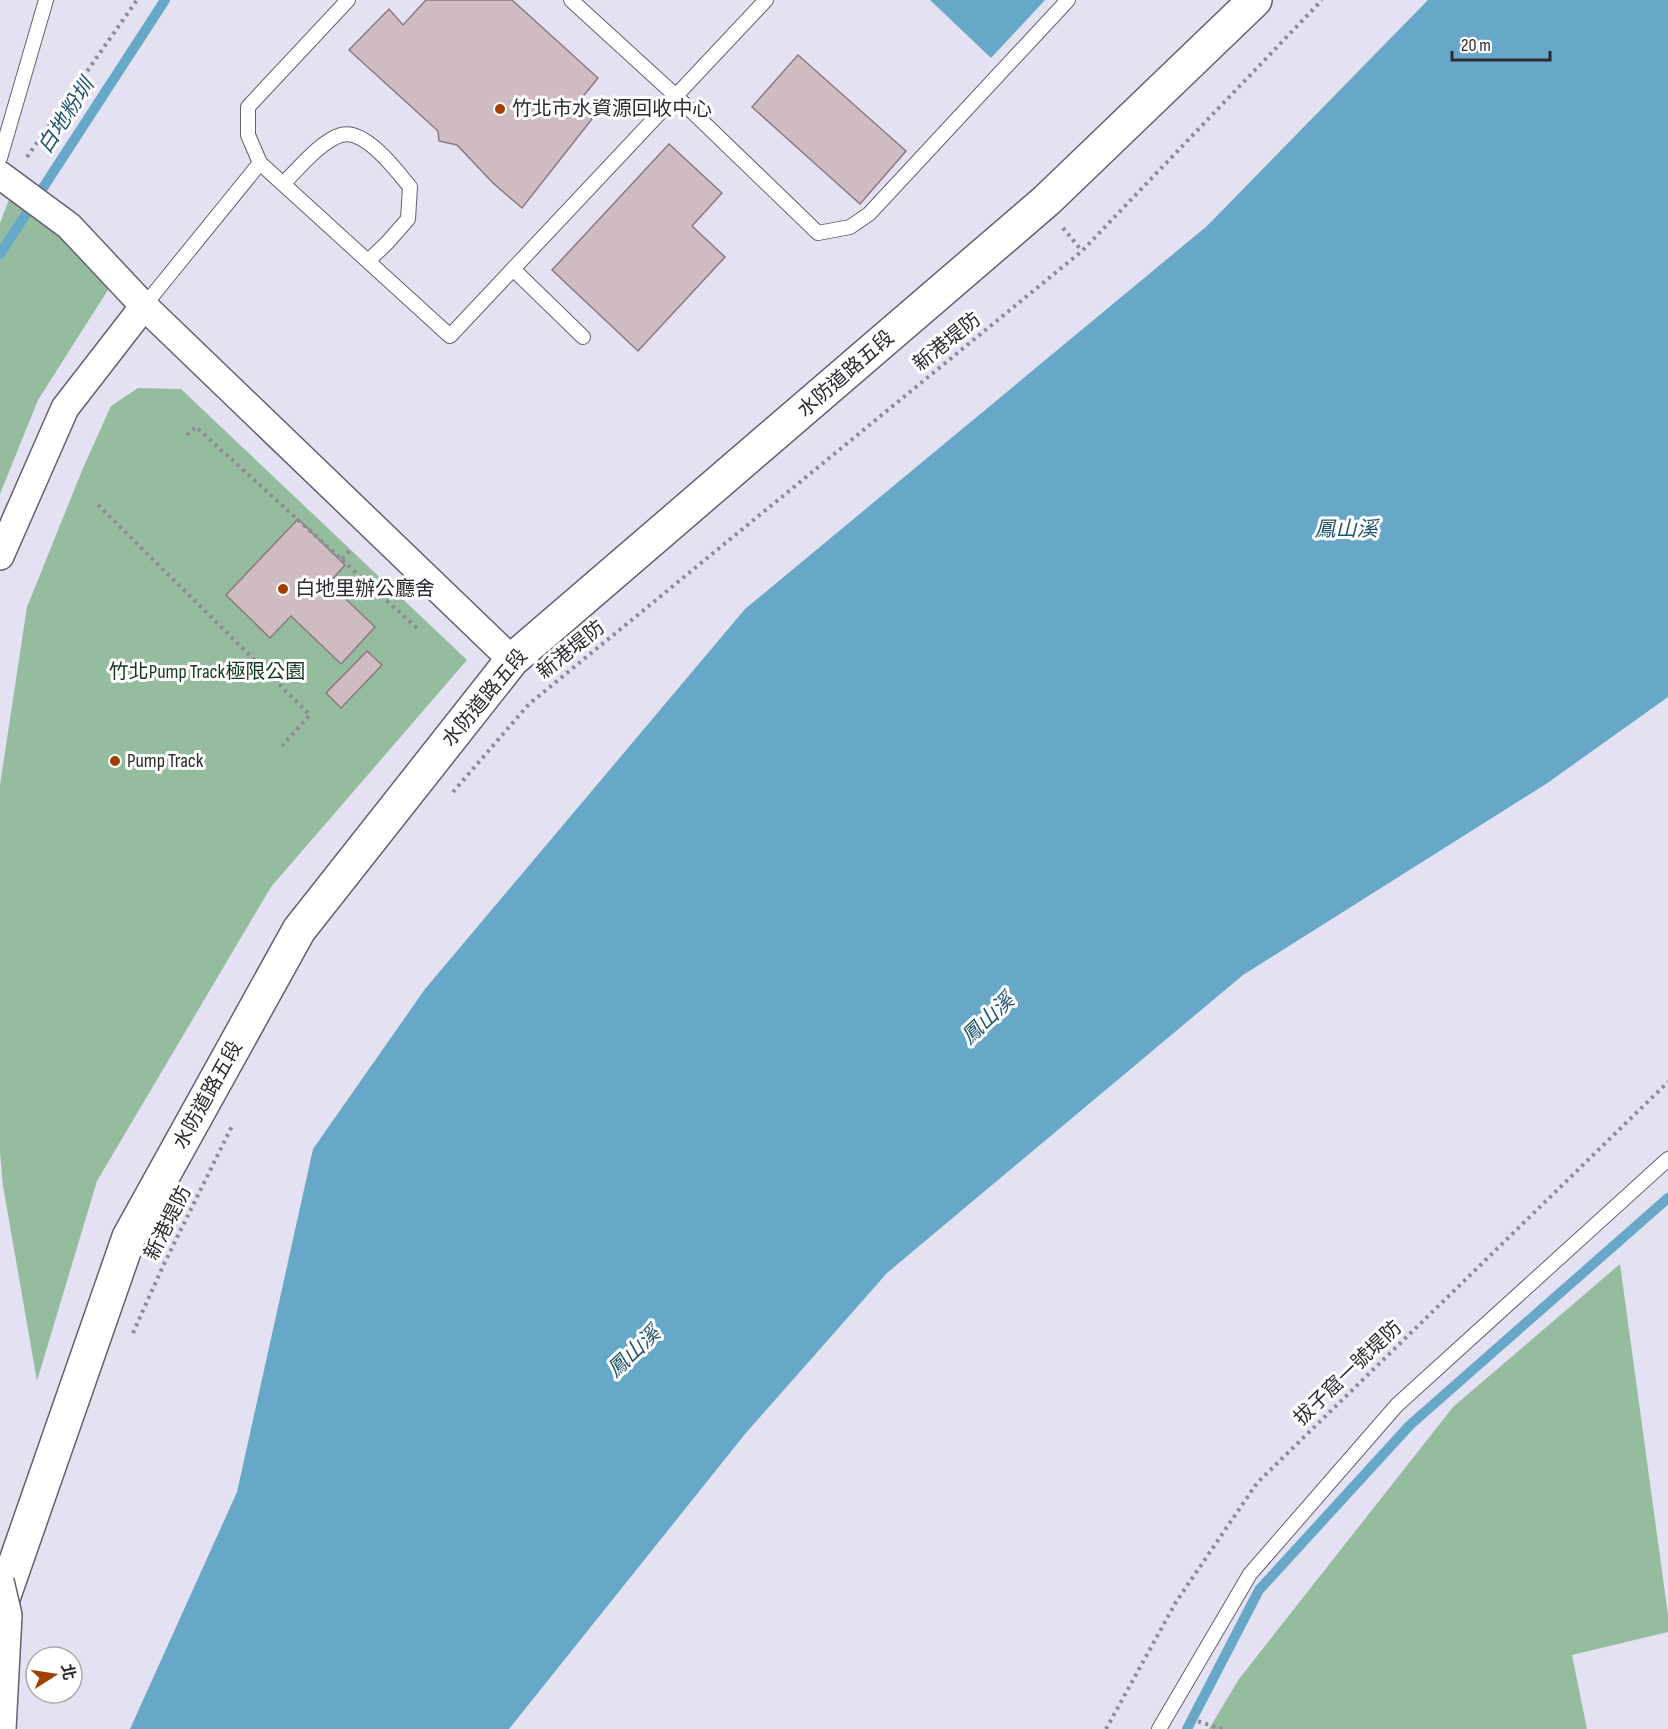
<svg xmlns="http://www.w3.org/2000/svg" width="1668" height="1729" viewBox="0 0 1668 1729" font-family="'Sofia Sans Condensed','Noto Sans TC',sans-serif">
<rect width="100%" height="100%" fill="#e4e2f2"/>
<!-- green -->
<g fill="#95bc9e">
<polygon points="12,192 120,271 38,400 0,494 0,223"/>
<polygon points="138,388 181,389 467,660 271,887 97,1181 37,1381 3,1186 0,1152 0,785 27,607 83,468 111,406"/>
<polygon points="1620,1264 1668,1615 1668,1632 1572,1655 1587,1729 1209,1729 1239,1679 1453,1407"/>
</g>
<!-- water -->
<g fill="#67a8c8">
<polygon points="930,0 1045,0 991,58"/>
<polygon points="1428,0 1668,0 1668,697 1546,784 1243,975 887,1273 745,1434 509,1729 130,1729 237,1492 313,1149 425,989 745,609 1207,226"/>
</g>
<g fill="none" stroke-linecap="round" stroke-linejoin="round">
<!-- stream -->
<g stroke="#67a8c8" stroke-width="10">
<polyline points="0,254 165,0"/>
<polyline points="1187,1729 1259,1590 1410,1425 1668,1198"/>
</g>
</g>
<!-- building -->
<g fill="#cfbcc2" stroke="#8a797f" stroke-width="1.5">
<polygon points="426,0 512,0 598,78 580,100 592,119 522,208 493,183 457,145 439,141 438,131 349,50 389,9 403,25"/>
<polygon points="798,55 906,151 860,204 752,107"/>
<polygon points="669,144 722,193 692,226 725,257 638,351 552,270"/>
<polygon points="298,519 345,565 329,583 375,627 341,664 291,616 270,638 226,595"/>
<polygon points="367,651 382,665 341,708 326,693"/>
</g>
<g fill="none" stroke-linecap="round" stroke-linejoin="round">
<defs>
<g id="service">
<polyline points="348,0 248,107 248,135 260,163 450,336 766,0"/>
<polyline points="571,0 676,96 818,233 850,227 869,214 1068,0"/>
<polyline points="0,158 46,0"/>
<path d="M 284,183 C 299,168 321,141 341,135 C 365,128 397,171 410,187 L 408,219 L 387,243 L 369,260"/>
<polyline points="513,269 583,337"/>
<polyline points="144,306 260,163"/>
<polyline points="1159,1729 1250,1574 1397,1405 1668,1159"/>
</g>
<g id="minor">
<polyline points="0,175 69,226 144,306 512,660"/>
<polyline points="0,556 65,408 144,306"/>
</g>
<polyline id="tertiary" points="0,1607 129,1237 299,930 512,660 1047,200 1255,0"/>
</defs>
<!-- service casing -->
<use href="#service" stroke="#63616f" stroke-width="16"/>
<!-- minor casing -->
<use href="#minor" stroke="#63616f" stroke-width="30"/>
<!-- tertiary casing -->
<use href="#tertiary" stroke="#63616f" stroke-width="36"/>
<!-- path -->
<g stroke="#8d8b97" stroke-width="4" stroke-dasharray="3 4.5" stroke-linecap="butt">
<polyline points="27,157 137,0"/>
<polyline points="1063,228 1082,251"/>
<polyline points="187,435 196,427 419,630"/>
<polyline points="98,505 310,715 282,746"/>
<polyline points="342,559 352,548"/>
<polyline points="453,792 529,704 1082,251 1322,0"/>
<polyline points="133,1333 163,1266 232,1126"/>
<polyline points="1191,1719 1222,1729"/>
<polyline points="1106,1729 1176,1602 1257,1483 1668,1082"/>
</g>
<!-- service -->
<use href="#service" stroke="#fff" stroke-width="14"/>
<!-- minor -->
<use href="#minor" stroke="#fff" stroke-width="27"/>
<!-- tertiary -->
<use href="#tertiary" stroke="#fff" stroke-width="33"/>
<defs>
<polyline id="minor-bridge" points="0,1581 8,1615 2,1729"/>
</defs>
<!-- minor-bridge casing -->
<use href="#minor-bridge" stroke="#63616f" stroke-width="30" stroke-linecap="butt"/>
<!-- minor-bridge -->
<use href="#minor-bridge" stroke="#fff" stroke-width="27"/>
</g>
<!-- markers -->
<g fill="#a13f00" stroke="#fff" stroke-width="2">
<circle cx="500" cy="109" r="6"/>
<circle cx="283" cy="589" r="6"/>
<circle cx="115" cy="761" r="6"/>
</g>
<g text-anchor="middle" dominant-baseline="central" stroke-width="6" stroke-linejoin="round" paint-order="stroke">
<!-- poi labels -->
<g font-size="20" fill="#2c2b32" stroke="#fff" text-anchor="start">
<text x="512" y="109">竹北市水資源回收中心</text>
<text x="295" y="589">白地里辦公廳舍</text>
<text x="127" y="761">Pump Track</text>
</g>
<!-- street labels -->
<g font-size="20" fill="#2c2b32" stroke="#fff">
<text transform="translate(947 342) rotate(-39)">新港堤防</text>
<text transform="translate(846 374) rotate(-41)">水防道路五段</text>
<text transform="translate(571 650) rotate(-39)">新港堤防</text>
<text transform="translate(485 698) rotate(-50)">水防道路五段</text>
<text transform="translate(208 1095) rotate(-61)">水防道路五段</text>
<text transform="translate(168 1223) rotate(-64)">新港堤防</text>
<text transform="translate(1348 1373) rotate(-44)">拔子窟一號堤防</text>
</g>
<!-- park labels -->
<g font-size="20" fill="#113a1e" stroke="#fff">
<text x="207" y="672">竹北Pump Track極限公園</text>
</g>
<!-- water labels -->
<g font-size="21" font-style="italic" fill="#21556d" stroke="#fff">
<text transform="translate(66 116) rotate(-57)">白地粉圳</text>
<text x="1346" y="529">鳳山溪</text>
<text transform="translate(988 1019) rotate(-43)">鳳山溪</text>
<text transform="translate(634 1352) rotate(-43)">鳳山溪</text>
</g>
</g>
<!-- north arrow -->
<g transform="translate(54 1675) rotate(78)"><circle r="28" fill="#ffffff" stroke="#abaaad" stroke-width="1.5"/>
<path d="M0-4.5L10 22L0 15L-10 22Z" fill="#a13f00"/>
<text y="-9" font-size="16" font-weight="bold" text-anchor="middle" fill="#2c2b32">北</text>
</g>
<!-- scale -->
<path d="M1452 51v9h98v-9" fill="none" stroke="#2c2b32" stroke-width="3"/>
<text x="1461" y="51" font-size="18" fill="#2c2b32" stroke="#ffffff" stroke-width="4.5" paint-order="stroke">20 m</text>
</svg>
